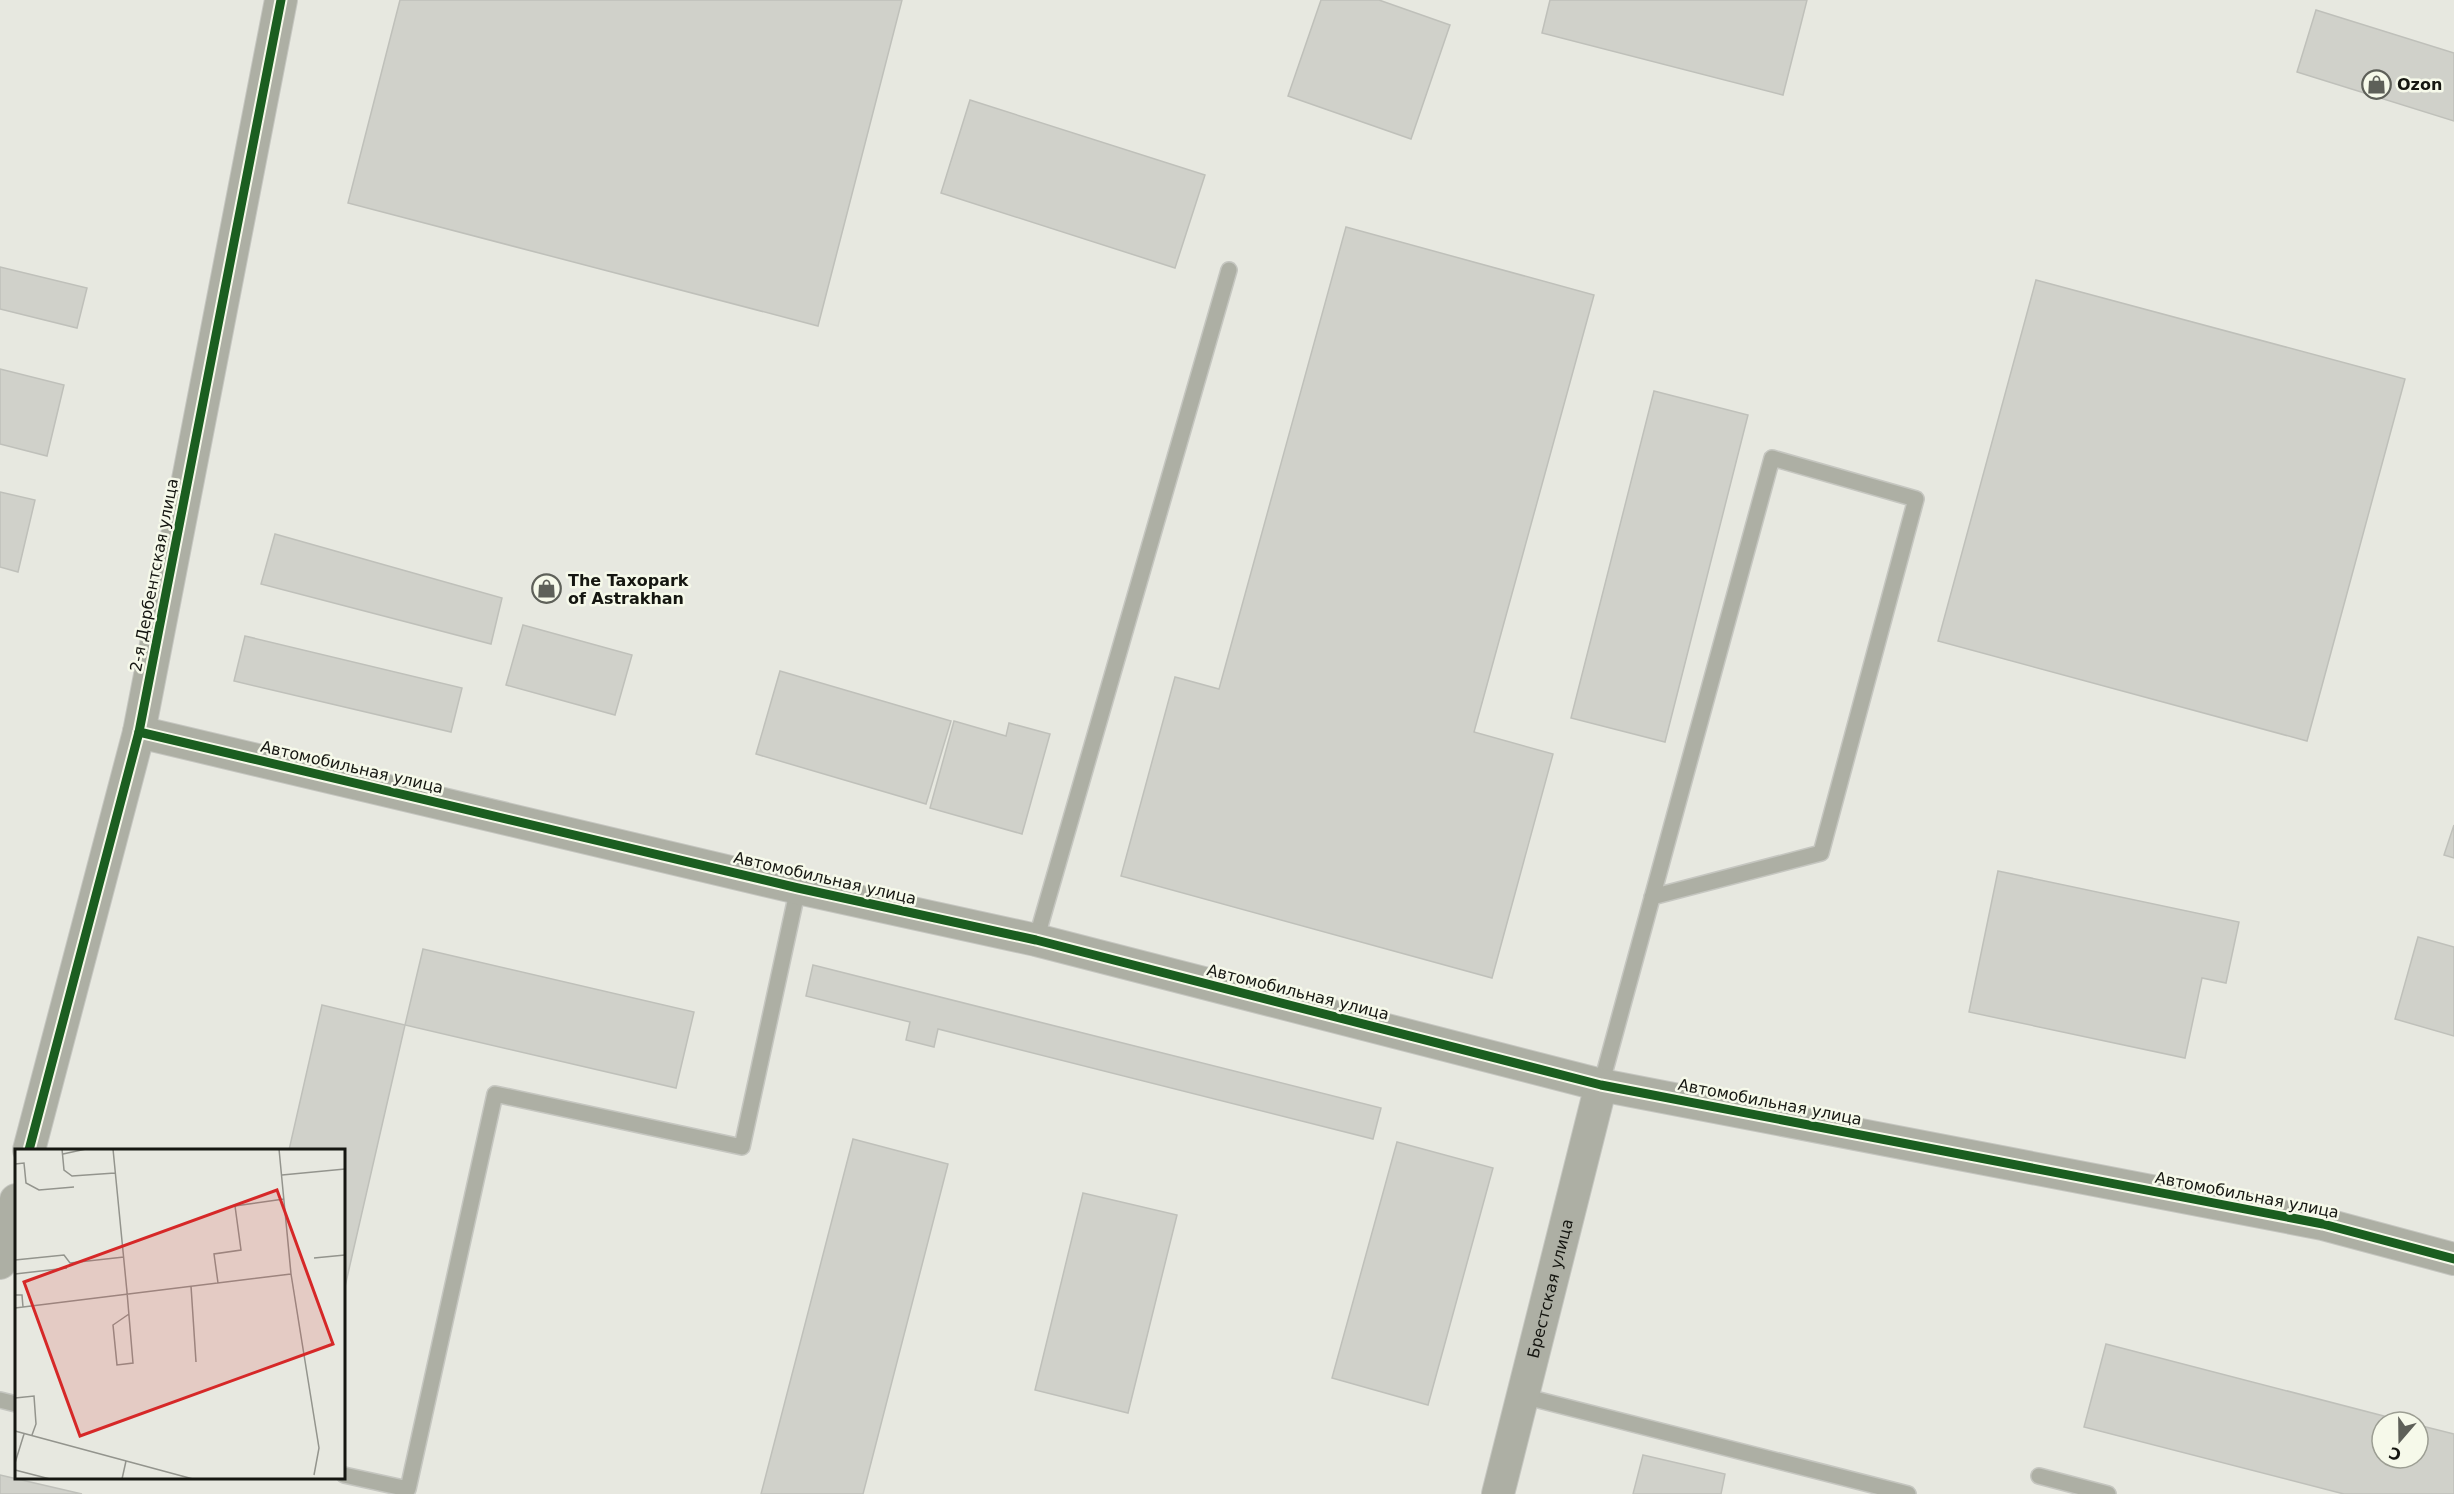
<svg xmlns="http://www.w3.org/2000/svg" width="2454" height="1494" viewBox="0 0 2454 1494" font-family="'DejaVu Sans',sans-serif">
<rect width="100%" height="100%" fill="#e7e8e0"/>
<!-- building -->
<g fill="#d0d1ca" stroke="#bfc0ba" stroke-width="1.5">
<polygon points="400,0 902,0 818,326 348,203"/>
<polygon points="1321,0 1379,0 1450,25 1411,139 1288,96"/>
<polygon points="1550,0 1807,0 1783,95 1542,33"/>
<polygon points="2316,10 2454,53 2454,121 2297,72"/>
<polygon points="970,100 1205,175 1175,268 941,193"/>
<polygon points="1346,227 1594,295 1474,732 1553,754 1492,978 1121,876 1175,677 1219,689"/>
<polygon points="0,267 87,288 77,328 0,309"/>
<polygon points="2036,280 2405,379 2307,741 1938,641"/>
<polygon points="0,369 64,385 47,456 0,444"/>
<polygon points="1654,391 1748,415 1665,742 1571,718"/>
<polygon points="0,492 35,500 18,572 0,567"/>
<polygon points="275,534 502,598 491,644 261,584"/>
<polygon points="523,625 632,655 615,715 506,685"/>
<polygon points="245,636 462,688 451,732 234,681"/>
<polygon points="780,671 951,721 926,804 756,754"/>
<polygon points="954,721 1006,736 1009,723 1050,734 1022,834 930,808"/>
<polygon points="2454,825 2454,858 2444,855"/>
<polygon points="1998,871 2239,922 2226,983 2202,978 2185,1058 1969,1012"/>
<polygon points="2418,937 2454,947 2454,1036 2395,1019"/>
<polygon points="423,949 694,1012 676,1088 405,1025"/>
<polygon points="813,965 1381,1108 1373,1139 938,1029 934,1047 906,1040 910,1022 806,996"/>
<polygon points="322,1005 405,1025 344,1291 344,1150 289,1150"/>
<polygon points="853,1139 948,1164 863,1494 761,1494"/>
<polygon points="1397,1142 1493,1168 1428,1405 1332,1378"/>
<polygon points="1083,1193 1177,1215 1128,1413 1035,1390"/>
<polygon points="2106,1344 2407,1422 2382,1422 2382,1458 2418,1458 2418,1425 2454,1434 2454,1494 2344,1494 2084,1427"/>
<polygon points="1643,1455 1725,1474 1721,1494 1633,1494"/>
<polygon points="0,1475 82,1494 0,1494"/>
</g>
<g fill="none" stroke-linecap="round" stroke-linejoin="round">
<defs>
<g id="service">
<polyline points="1036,940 1229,270"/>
<polyline points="1601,1085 1772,458 1916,499 1821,853 1652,897"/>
<polyline points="1523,1396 1908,1494"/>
<polyline points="0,1400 16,1404"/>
<polyline points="344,1475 408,1489 495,1094 742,1147 798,888"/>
<polyline points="2039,1476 2108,1494"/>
</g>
<g id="minor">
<polyline points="139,732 798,888 1036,940 1601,1085 2323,1224 2454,1259"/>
<polyline points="29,1150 139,732 281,0"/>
<polyline points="0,1263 16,1200"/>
<path id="s1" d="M 1498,1494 L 1601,1085"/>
</g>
</defs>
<!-- service casing -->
<use href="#service" stroke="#c5c6c0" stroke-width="18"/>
<!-- minor casing -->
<use href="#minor" stroke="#c5c6c0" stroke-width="34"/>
<!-- service -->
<use href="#service" stroke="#adafa4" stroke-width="15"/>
<!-- minor -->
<use href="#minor" stroke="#adafa4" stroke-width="32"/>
<defs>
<g id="cycleway">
<polyline points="139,732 798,888 1036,940 1601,1085 2323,1224 2454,1259"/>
<polyline points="29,1150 139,732 281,0"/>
</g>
</defs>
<!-- cycleway casing -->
<use href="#cycleway" stroke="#f6f9ea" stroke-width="13"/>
<!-- cycleway -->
<use href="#cycleway" stroke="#1b5e20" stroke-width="9"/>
</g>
<!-- icons -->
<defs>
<symbol id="shop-ring" viewBox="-11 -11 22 22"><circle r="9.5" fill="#f6f9ea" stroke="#5e6059" stroke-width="1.5"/><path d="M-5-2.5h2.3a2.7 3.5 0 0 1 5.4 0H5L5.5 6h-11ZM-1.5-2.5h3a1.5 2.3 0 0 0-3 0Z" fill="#5e6059"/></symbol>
</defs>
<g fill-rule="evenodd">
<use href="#shop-ring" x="2360" y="68" width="33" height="33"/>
<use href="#shop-ring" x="530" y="572" width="33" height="33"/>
</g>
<g text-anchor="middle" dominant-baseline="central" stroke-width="5" stroke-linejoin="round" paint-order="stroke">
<!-- poi labels -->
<g font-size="16" font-weight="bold" fill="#151611" stroke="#f6f9ea" text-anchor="start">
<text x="2397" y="84">Ozon</text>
<text x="568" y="580">The Taxopark<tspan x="568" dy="18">of Astrakhan</tspan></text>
</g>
<!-- street labels -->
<g font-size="16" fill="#151611" stroke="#f6f9ea">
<text transform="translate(154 575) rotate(-79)">2-я Дербентская улица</text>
<text transform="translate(352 767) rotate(13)">Автомобильная улица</text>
<text transform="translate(825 878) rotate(13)">Автомобильная улица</text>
<text transform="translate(1298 992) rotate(14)">Автомобильная улица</text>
<text transform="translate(1770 1102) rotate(11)">Автомобильная улица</text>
<text transform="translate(2247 1195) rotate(11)">Автомобильная улица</text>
<text stroke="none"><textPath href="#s1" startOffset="212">Брестская улица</textPath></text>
</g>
</g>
<!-- overview -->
<g transform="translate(15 1149)">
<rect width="330" height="330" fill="#e7e8e0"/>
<path fill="none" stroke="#93948d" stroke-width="1.5" d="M 47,0 L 49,21 L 57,27 L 100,24M 98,0 L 112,143 L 118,214 L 102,216 L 98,176 L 114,165M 264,0 L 276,125 L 304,299 L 299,326M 48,5 L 71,0M 0,15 L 9,14 L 11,34 L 24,41 L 59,38M 267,26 L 330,20M 299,109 L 330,106M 0,111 L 49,106 L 55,114 L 109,108M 0,125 L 52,119M 203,134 L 199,105 L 226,101 L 220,57 L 269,50M 176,137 L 181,213M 0,146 L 7,146 L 8,158M 0,159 L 276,125M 0,249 L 19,247 L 21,275 L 17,286M 0,282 L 178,330M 0,314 L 9,285M 0,321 L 35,330M 107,330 L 111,312"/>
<path fill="#d62828" fill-opacity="0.15" stroke="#d62828" stroke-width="3" d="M 262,41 L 318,195 L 65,287 L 9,133 Z"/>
<rect width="330" height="330" fill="none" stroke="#151611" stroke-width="3"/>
</g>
<!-- north arrow -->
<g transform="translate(2400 1440) rotate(200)"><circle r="28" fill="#f6f9ea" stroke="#9c9e93" stroke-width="1.5"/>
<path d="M0-4.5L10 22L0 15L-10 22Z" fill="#5e6059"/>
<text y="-9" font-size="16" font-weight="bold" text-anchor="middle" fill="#151611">С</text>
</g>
</svg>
